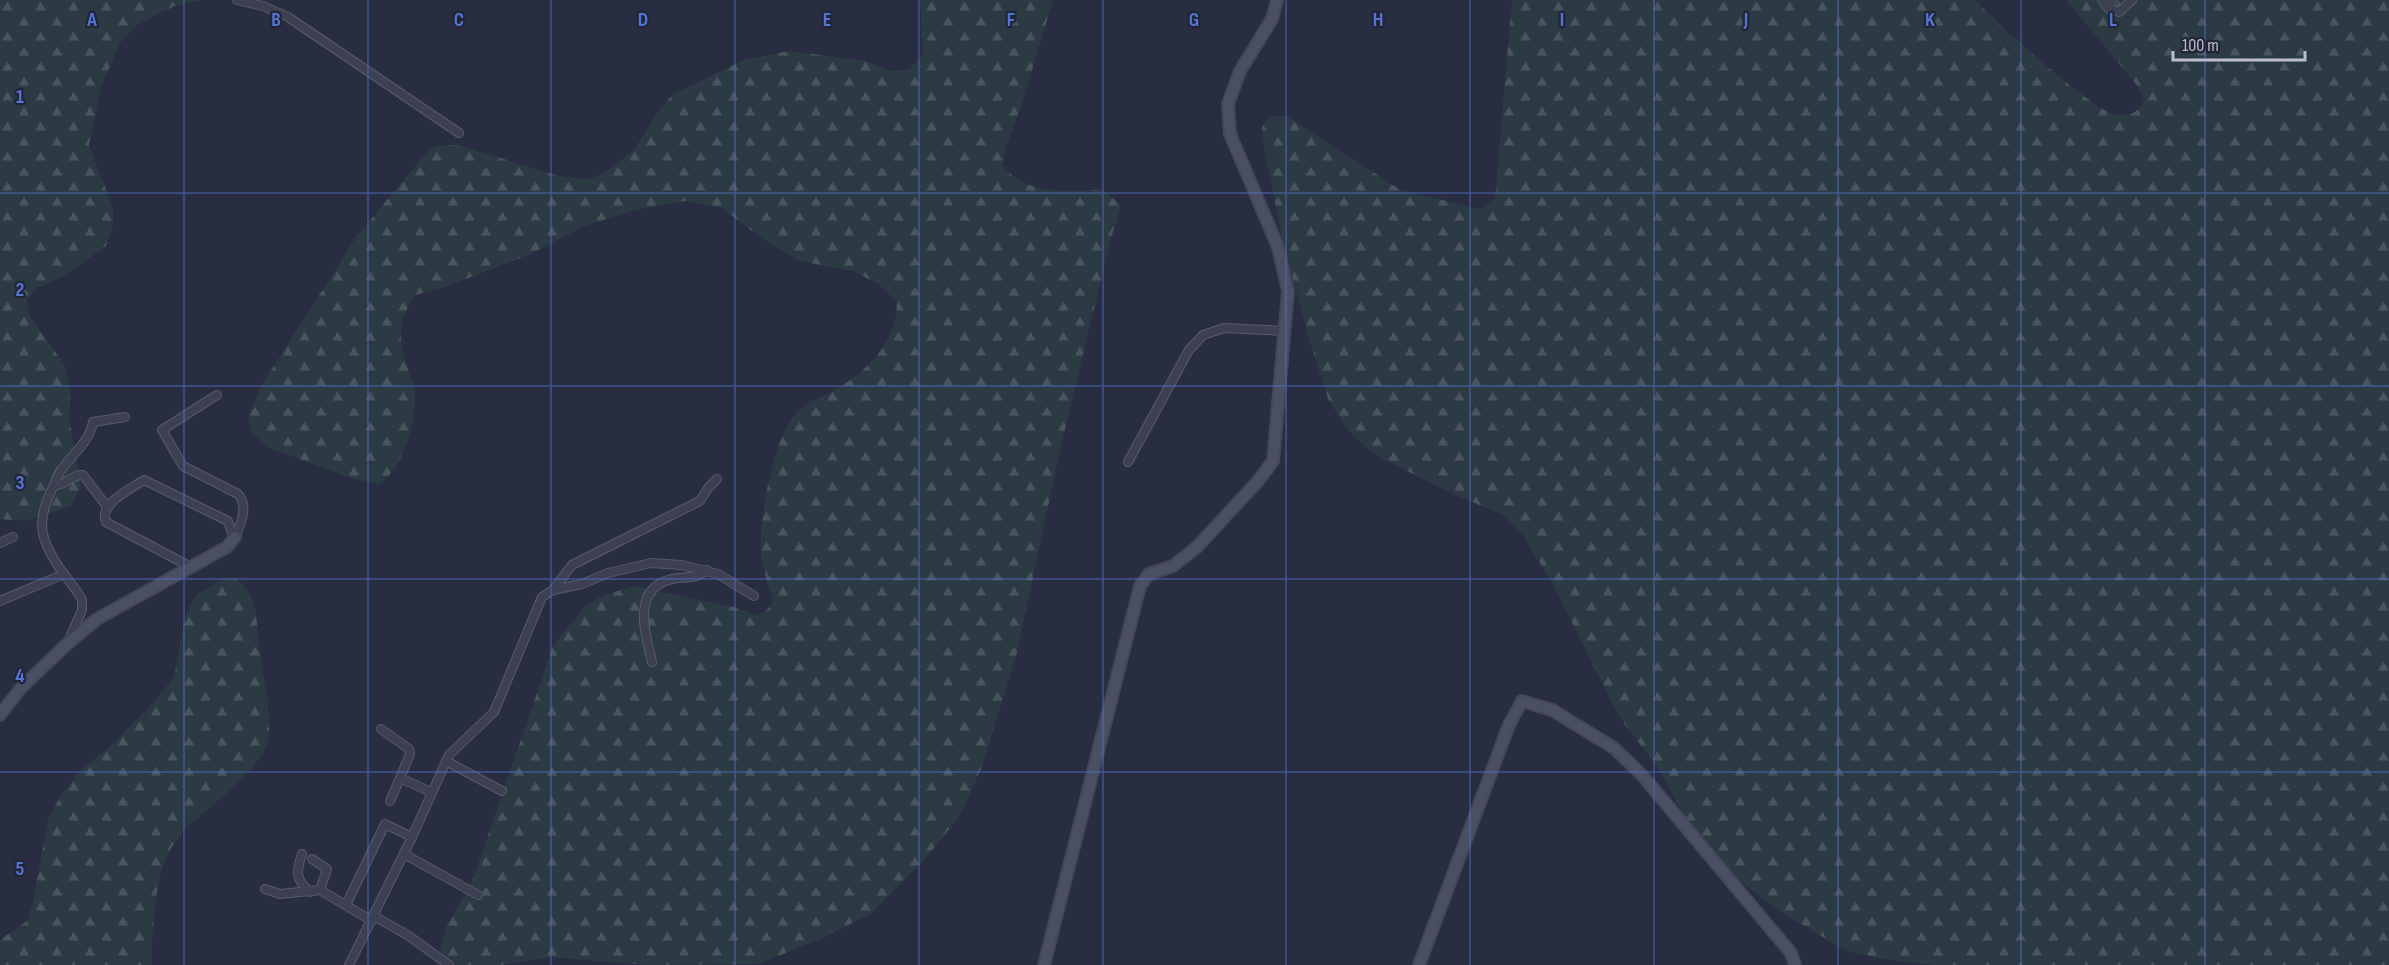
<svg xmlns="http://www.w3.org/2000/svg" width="2389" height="965" viewBox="0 0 2389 965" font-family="'Sofia Sans Condensed',sans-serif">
<defs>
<pattern id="forest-firs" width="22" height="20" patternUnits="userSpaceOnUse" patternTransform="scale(1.5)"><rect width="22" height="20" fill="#2b3a43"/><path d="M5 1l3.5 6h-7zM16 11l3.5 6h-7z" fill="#48555d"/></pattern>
</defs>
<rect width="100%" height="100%" fill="#292d42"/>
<!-- forest -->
<g fill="url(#forest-firs)">
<polygon points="0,0 202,0 175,6 155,15 137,25 120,43 101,87 89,145 113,208 113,226 106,246 66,275 37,288 26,301 30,317 64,364 70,389 70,424 81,486 71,506 26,521 0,519"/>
<path d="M 920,0 L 1053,0 L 1022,104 L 1005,149 L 1003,166 C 1023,190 1051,191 1080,191 C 1086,191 1093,189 1099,190 C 1109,192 1115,200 1121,207 L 1111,238 L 1061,446 L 1016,657 L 981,769 L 959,817 L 925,859 L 872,913 L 823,938 L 758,964 L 646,965 L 550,957 L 501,965 L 452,965 L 445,960 L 440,948 L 447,925 L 472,882 L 553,646 L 585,606 L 604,595 L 635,586 L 733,607 L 756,615 L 768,609 L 773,600 C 769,585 761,567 761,551 C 759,519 774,432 798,411 C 806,403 820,398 830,393 C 866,372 896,346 897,302 L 879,284 L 852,271 L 800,261 L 761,238 L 722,208 L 686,201 L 636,210 L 584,226 L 531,254 L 445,287 L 415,295 C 397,322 398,338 408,369 C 410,376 414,384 415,391 C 417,421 404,466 380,484 L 353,479 L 267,447 L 252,433 L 248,417 L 261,386 L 357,236 L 421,159 L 435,146 L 459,145 L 558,176 L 590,179 L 607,171 L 634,150 L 656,115 L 672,95 L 744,60 L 790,51 L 865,61 L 893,71 L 909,70 L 923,54 Z"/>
<path d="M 1512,0 L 1975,0 C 2007,32 2040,62 2076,90 C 2087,98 2101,111 2115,114 C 2131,117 2139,112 2144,99 L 2136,84 L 2066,0 L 2389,0 L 2389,965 L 1934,965 L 1883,959 L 1847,951 L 1782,913 L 1744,884 L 1708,848 L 1684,815 L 1661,772 L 1618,715 L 1555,588 L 1523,535 L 1501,514 L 1453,494 L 1383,459 L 1366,447 L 1347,429 L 1328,399 L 1310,342 L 1285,250 L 1264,148 L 1262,127 L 1271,116 L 1287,116 L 1399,189 L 1473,208 L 1484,208 L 1495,198 Z"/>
<path d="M 233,577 C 259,594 256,618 259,646 C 262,672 276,727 265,750 C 257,766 232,788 219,800 C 203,814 184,827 173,845 C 154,871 152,933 152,965 L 0,965 L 0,940 L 27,921 L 33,902 L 48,819 L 61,795 L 80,771 L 105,751 L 149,708 L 174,677 L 185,617 L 196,595 L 216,583 Z"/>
</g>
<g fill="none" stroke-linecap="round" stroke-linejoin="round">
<defs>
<g id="street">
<polyline points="237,0 263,6 288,17 459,133"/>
<polyline points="2102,0 2109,9 2119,12 2132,0"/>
<polyline points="2109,9 2113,0"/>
<path d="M 217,395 L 162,430 L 183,466 L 238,494 C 249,507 241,523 235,537"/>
<polyline points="1128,462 1189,350 1203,335 1224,328 1286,331"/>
<path d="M 54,485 C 35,522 39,539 63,573 C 70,582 77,590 82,600 L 82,610 L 68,642"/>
<path d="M 108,508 L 83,475 C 72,474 66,486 54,485 C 61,460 88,449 93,422 L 125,417"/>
<polyline points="0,543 13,537"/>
<path d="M 189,566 L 106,522 C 98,504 132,488 144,480 L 228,521 L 234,539"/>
<polyline points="553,590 572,565 700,501 708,488 717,479"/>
<polyline points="0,601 64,574"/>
<path d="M 652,662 C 645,633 631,588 672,579 C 687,576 695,580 707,570"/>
<polyline points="381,729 409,749 410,754 400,778 431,792"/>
<polyline points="446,761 502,791"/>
<polyline points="390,801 400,778"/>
<path d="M 302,854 C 296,872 295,879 310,892"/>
<polyline points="404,854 478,895"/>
<polyline points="312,859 327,869 320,890"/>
<polyline points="265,889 280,894 320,890 372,921"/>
<polyline points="346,905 385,824 412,837"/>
<polyline points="374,916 409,936 449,965"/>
<polyline points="349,965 412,837 449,755 494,712 542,597 553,590 582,584 608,573 651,563 681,565 718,574 754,596"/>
</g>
<g id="secondary">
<polyline points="0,715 21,688 67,644 97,619 227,547 235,537"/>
<polyline points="1044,965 1140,586 1149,574 1173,566 1197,547 1258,481 1273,461 1288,291 1278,247 1230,134 1228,104 1240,71 1272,19 1277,0"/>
<polyline points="1419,965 1509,725 1522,701 1552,710 1614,748 1642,775 1791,953 1795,965"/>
</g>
</defs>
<!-- street casing -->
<use href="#street" stroke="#585b6c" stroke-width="10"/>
<!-- secondary casing -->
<use href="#secondary" stroke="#444758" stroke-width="14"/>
<!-- street -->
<use href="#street" stroke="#3d4051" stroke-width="8"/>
<!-- secondary -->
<use href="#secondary" stroke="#4b4f64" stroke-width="10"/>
</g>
<!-- grid -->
<path fill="none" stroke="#5475d3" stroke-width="1.5" stroke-opacity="0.55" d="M 184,0 L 184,965M 368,0 L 368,965M 551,0 L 551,965M 735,0 L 735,965M 919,0 L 919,965M 1103,0 L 1103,965M 1286,0 L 1286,965M 1470,0 L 1470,965M 1654,0 L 1654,965M 1838,0 L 1838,965M 2021,0 L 2021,965M 2205,0 L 2205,965M 0,193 L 2389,193M 0,386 L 2389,386M 0,579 L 2389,579M 0,772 L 2389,772"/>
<g font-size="20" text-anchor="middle" font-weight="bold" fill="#5475d3" stroke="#222537" stroke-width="4.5" stroke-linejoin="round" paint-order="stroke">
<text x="92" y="26">A</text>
<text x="276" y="26">B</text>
<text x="459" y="26">C</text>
<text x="643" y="26">D</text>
<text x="827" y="26">E</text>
<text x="1011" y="26">F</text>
<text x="1194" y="26">G</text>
<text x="1378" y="26">H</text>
<text x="1562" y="26">I</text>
<text x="1746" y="26">J</text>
<text x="1930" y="26">K</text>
<text x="2113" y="26">L</text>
<text x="20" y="103">1</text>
<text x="20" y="296">2</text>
<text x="20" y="489">3</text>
<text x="20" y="682">4</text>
<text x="20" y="875">5</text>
</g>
<!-- scale -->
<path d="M2173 51v9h132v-9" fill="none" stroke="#babdcb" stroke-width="3"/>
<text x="2182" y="51" font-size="18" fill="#babdcb" stroke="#222537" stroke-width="4.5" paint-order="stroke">100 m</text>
</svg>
